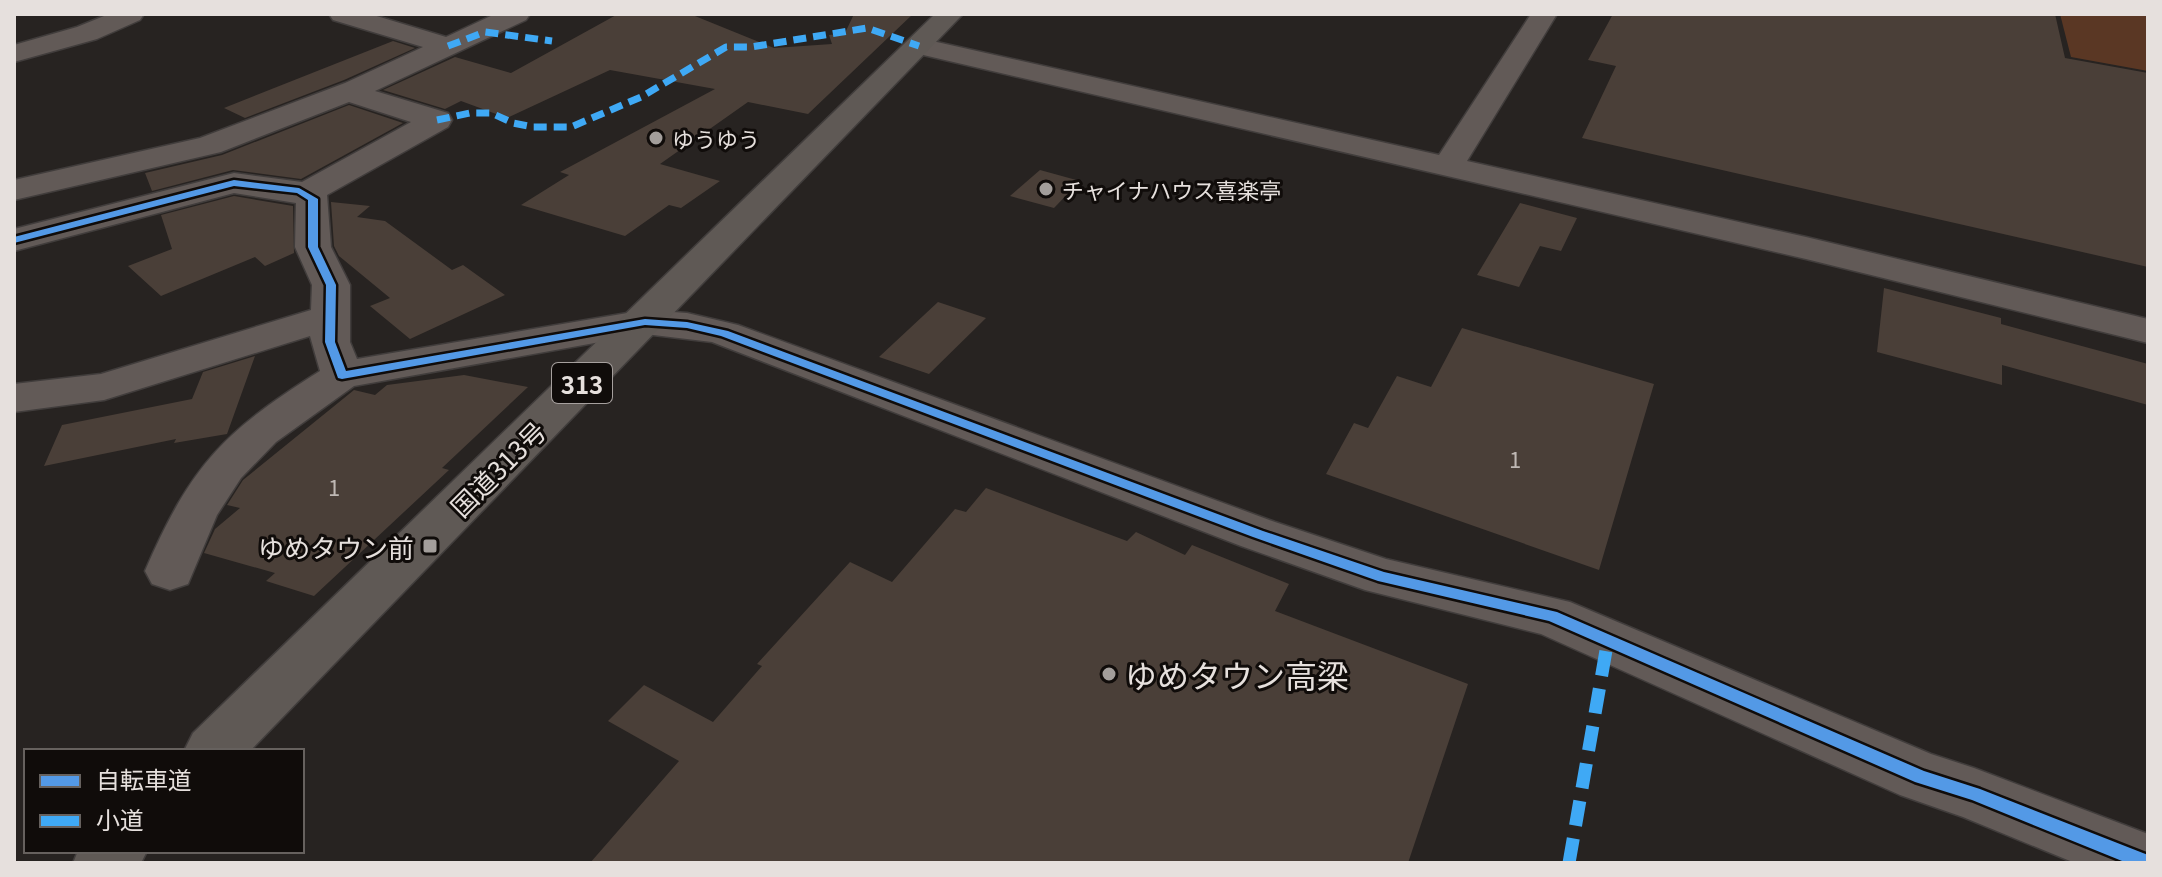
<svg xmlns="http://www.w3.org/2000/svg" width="2162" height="877" viewBox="0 0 2162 877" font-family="Georgia,'Noto Sans JP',serif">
<rect width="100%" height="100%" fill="#272321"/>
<!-- green -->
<polygon fill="#5a3724" points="2060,14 2148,14 2148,71 2071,57"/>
<!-- building -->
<g fill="#4a3f38">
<polygon points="618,14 690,14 774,48 832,44 829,35 845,33 854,14 913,14 808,114 748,102 660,164 720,181 681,208 669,205 625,236 521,205 569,175 560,172 715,89 610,70 507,118 461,101 445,109 383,90 455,57 511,73"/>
<polygon points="1613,14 2055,14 2065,58 2148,73 2148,267 1582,138 1616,66 1588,60"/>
<polygon points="393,41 415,48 344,80 245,118 224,108"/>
<polygon points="349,105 403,123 301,179 233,170 152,191 145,173 222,155"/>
<polygon points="1040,170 1080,181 1054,208 1010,196"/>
<polygon points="234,196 293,206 294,253 265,266 255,257 161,296 128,266 172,249 161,215"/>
<polygon points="331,202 370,206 357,217 385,221 452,270 463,265 505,295 410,339 370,306 390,298 339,256 334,246"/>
<polygon points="1520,203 1577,218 1561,251 1540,246 1519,287 1477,275"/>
<polygon points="1884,288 2001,318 2001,324 2148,364 2148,405 2002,365 2002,385 1877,352"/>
<polygon points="938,302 986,318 929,374 879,357"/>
<polygon points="1462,328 1654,384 1599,570 1326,474 1354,423 1368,428 1397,376 1431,387"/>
<polygon points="255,356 227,434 174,443 176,439 44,466 62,425 192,399 203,372"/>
<polygon points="464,375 528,387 442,468 449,470 314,596 266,581 275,573 204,553 215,529 240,508 227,505 243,480 354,390 375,395 387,385"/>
<polygon points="986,488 1127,541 1136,532 1185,555 1192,545 1289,584 1275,611 1468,684 1408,863 590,863 679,761 608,721 644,685 713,722 762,666 757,664 850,562 892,582 955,509 966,512"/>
</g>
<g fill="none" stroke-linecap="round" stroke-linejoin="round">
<defs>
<g id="minor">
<polygon points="109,14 144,14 140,20 97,39 14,62 14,45 77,27"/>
<path d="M 329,14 L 370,14 L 446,37 L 495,14 L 530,14 L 526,20 L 375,91 L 448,113 L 452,120 L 448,127 L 327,195 L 331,247 L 350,285 L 350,342 L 357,359 L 645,310 L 687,313 L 738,325 L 1275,522 L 1386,559 L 1570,602 L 1931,754 L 1974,768 L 2148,834 L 2148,863 L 2075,863 L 1963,817 L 1900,795 L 1541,634 L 1365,590 L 1241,546 L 712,342 L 645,334 L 354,386 L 276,442 L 241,478 L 217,515 L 188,584 L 170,590 L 152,584 L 145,571 C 191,465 223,432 320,371 L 310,336 L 104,400 L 14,412 L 14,384 L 101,374 L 311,310 L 312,285 L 295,247 L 296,203 L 234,193 L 14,251 L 14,229 L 234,173 L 302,182 L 411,122 L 349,102 L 221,152 L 14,200 L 14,180 L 200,138 L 345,83 L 423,47 L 333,20 Z"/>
<polygon points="1531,14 1557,14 1467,161 1806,237 2148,319 2148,343 1806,259 919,54 909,52 905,46 909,40 919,38 1439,155"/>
</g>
<g id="highway">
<polygon points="935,14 963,14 250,751 184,751 193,733"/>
<polygon points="78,851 147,851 141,863 73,863"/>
</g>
</defs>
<!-- minor casing -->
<use href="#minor" stroke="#413d3c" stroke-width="3"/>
<!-- highway casing -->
<use href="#highway" stroke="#413d3c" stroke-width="3"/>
<!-- minor -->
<use href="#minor" fill="#625a57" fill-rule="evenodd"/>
<!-- highway -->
<use href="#highway" fill="#5f5955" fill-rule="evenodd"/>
<!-- quiet-far1 -->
<g stroke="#3fa9f5" stroke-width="7" stroke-dasharray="13 7" stroke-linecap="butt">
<polyline points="448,46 485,32 552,41"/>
<polyline points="437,120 470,113 491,113 513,123 533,127 571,127 641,97 726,47 751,47 867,28 919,46"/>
</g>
<!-- quiet -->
<polyline stroke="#3fa9f5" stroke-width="13" stroke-dasharray="25 13" stroke-linecap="butt" points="1569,863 1608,639"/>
<defs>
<polygon id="cycleway" points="234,180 299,188 318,199 318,247 336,285 335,342 346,371 645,319 687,322 728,331 1263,531 1384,572 1557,612 1924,771 1980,789 2148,855 2148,863 2127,863 1972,800 1915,782 1549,621 1378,581 1253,537 721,336 687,328 645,325 342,379 338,378 325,342 326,285 308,247 308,200 297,193 234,186 14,243 14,237"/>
</defs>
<!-- cycleway casing -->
<use href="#cycleway" stroke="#100c0a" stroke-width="5"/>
<!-- cycleway -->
<use href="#cycleway" fill="#5399e6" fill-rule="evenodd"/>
</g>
<!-- markers -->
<g fill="#a39e9b" stroke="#100c0a" stroke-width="3">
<circle cx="656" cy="138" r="8"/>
<circle cx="1046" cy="189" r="8"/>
<rect x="422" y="538" width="16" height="16" rx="4"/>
<circle cx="1109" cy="674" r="8"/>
</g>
<g text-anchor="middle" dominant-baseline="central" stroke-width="6" stroke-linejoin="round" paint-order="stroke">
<!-- far-poi labels -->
<g font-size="22" fill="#e6e0dd" stroke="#100c0a" text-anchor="start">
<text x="672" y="138">ゆうゆう</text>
<text x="1062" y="189">チャイナハウス喜楽亭</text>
</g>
<!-- number labels -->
<g font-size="22" fill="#bfb8b4">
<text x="1515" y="458">1</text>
<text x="334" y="486">1</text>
</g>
<!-- shield labels -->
<rect fill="#100c0a" stroke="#a6a09e" stroke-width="2" x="552" y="363" width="60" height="40" rx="6"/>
<g font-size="24" font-weight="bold" fill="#e6e0dd">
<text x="582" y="383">313</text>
</g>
<!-- street labels -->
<g font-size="26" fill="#e6e0dd" stroke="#100c0a">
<text transform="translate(497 468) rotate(-45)">国道313号</text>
</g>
<!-- poi labels -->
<g font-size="26" fill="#e6e0dd" stroke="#100c0a" text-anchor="end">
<text x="414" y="546">ゆめタウン前</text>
</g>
<!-- near-poi labels -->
<g font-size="32" fill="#e6e0dd" stroke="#100c0a" text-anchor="start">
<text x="1125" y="674">ゆめタウン高梁</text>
</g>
</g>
<!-- border -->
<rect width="2162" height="877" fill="none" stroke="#e6e0dd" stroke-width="32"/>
<!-- legend -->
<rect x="24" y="749" width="280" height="104" fill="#100c0a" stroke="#66615e" stroke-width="2"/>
<rect x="40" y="775" width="40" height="12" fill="#5399e6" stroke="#66615e" stroke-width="2"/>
<text x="96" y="789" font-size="24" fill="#e6e0dd">自転車道</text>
<rect x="40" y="815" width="40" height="12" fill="#3fa9f5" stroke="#66615e" stroke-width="2"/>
<text x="96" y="829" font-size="24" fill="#e6e0dd">小道</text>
</svg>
